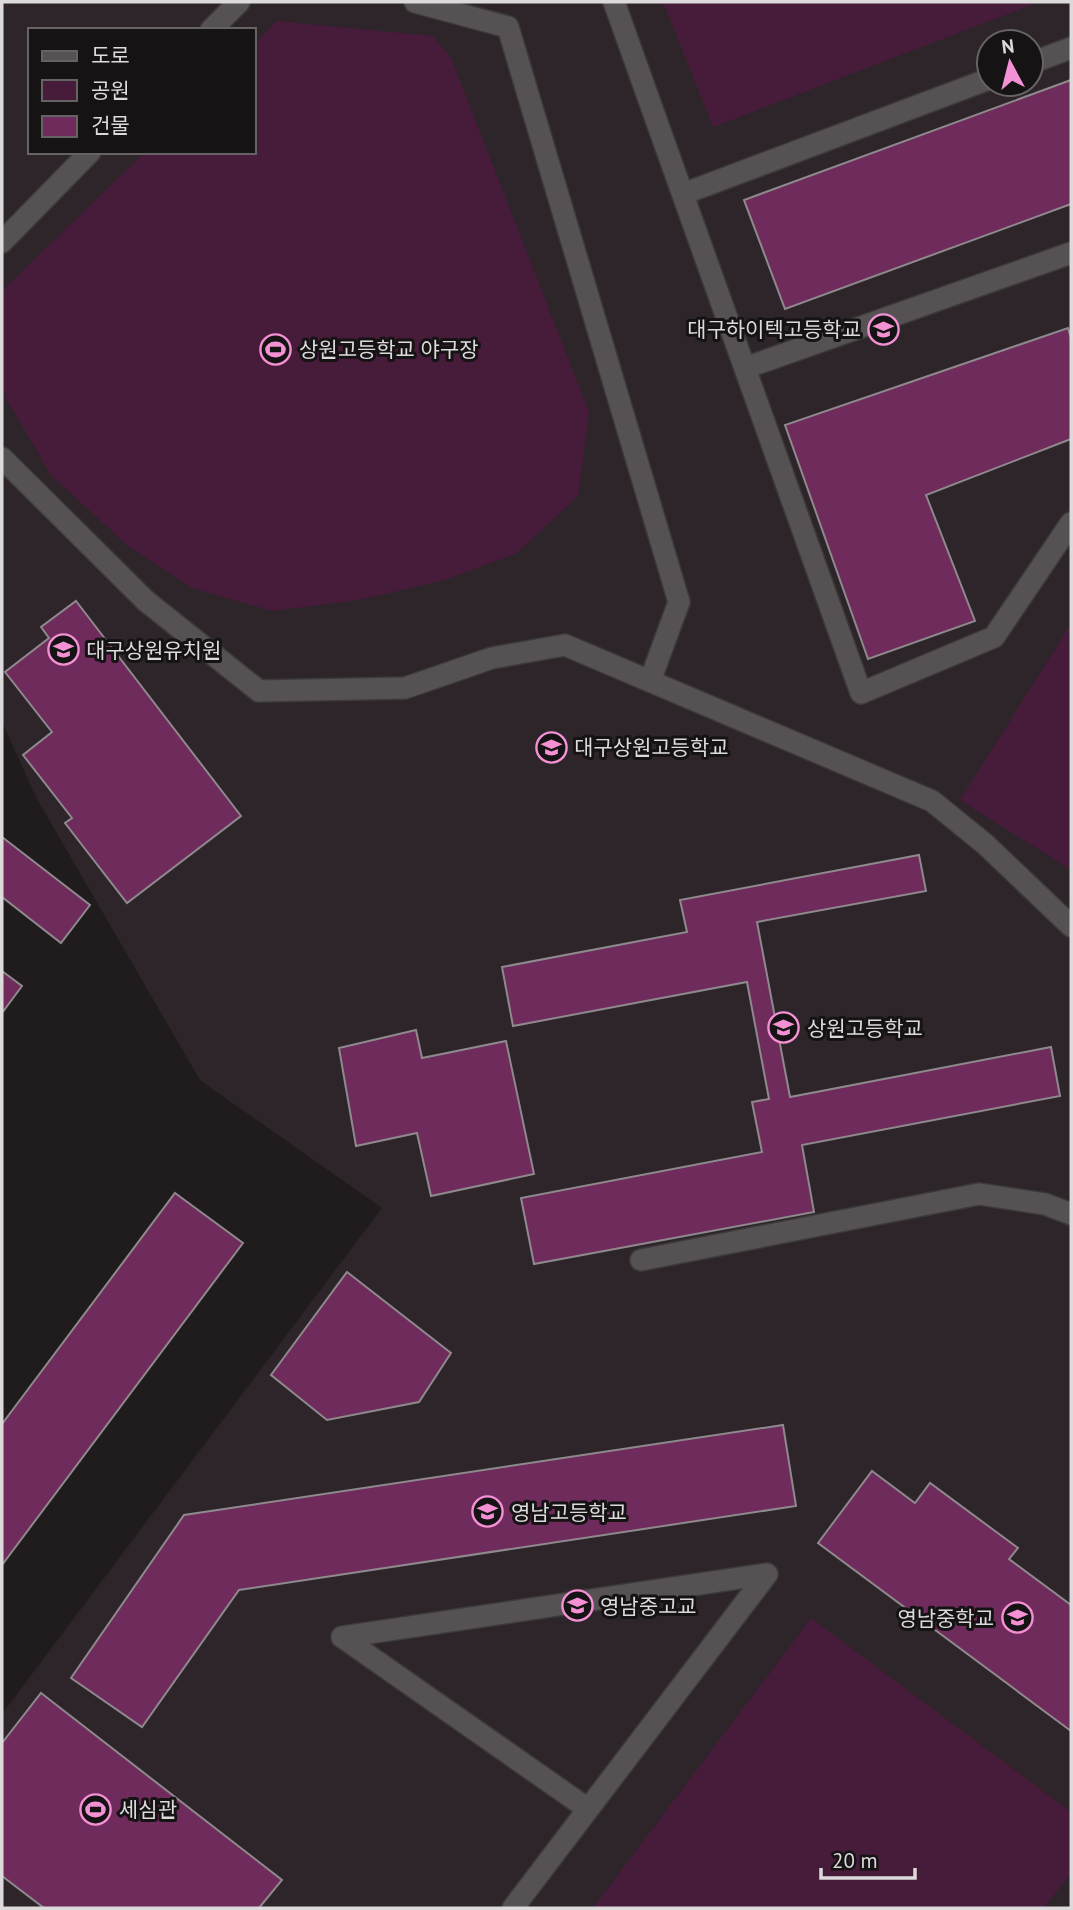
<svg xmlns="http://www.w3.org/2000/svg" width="1073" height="1910" viewBox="0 0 1073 1910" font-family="'PT Sans','Noto Sans KR',sans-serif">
<rect width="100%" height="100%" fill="#201c1e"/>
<!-- built -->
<path fill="#2e252a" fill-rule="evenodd" d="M 2,2 L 1071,2 L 1071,1908 L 2,1908 L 2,1714 L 382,1208 L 200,1080 L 37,799 L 2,722 ZM 30,30 L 254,30 L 254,152 L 30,152 ZM 989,42 L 1031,42 L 1031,84 L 989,84 Z"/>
<!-- green -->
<g fill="#471b3a">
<polygon points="663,2 1039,2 713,127"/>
<polygon points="276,21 433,36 451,58 589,412 578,496 517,553 445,580 359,600 272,611 192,588 128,546 51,475 7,400 2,385 2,291 145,152 254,152 254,45"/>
<polygon points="1071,624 1071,870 960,800"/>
<polygon points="811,1618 1071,1812 1071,1873 1044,1908 593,1908"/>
</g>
<!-- building -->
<g fill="#6f2b5c" stroke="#8e898c" stroke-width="2">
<polygon points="1071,80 1071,204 785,309 744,200"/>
<polygon points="1068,328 1071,338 1071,439 926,495 975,621 868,659 785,425"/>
<polygon points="76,601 241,816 127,903 65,823 72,818 23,755 52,732 5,672 49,638 41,627"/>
<polygon points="2,837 90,905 61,943 2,897"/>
<polygon points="919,855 926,891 757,922 790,1097 1051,1047 1060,1096 802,1145 814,1212 534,1264 521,1198 762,1152 752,1102 769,1099 747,982 513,1026 502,967 687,932 680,900"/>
<polygon points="2,971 22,986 2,1013"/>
<polygon points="416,1030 422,1058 506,1041 534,1174 431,1196 417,1133 356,1146 339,1048"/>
<polygon points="175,1193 243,1243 2,1565 2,1424"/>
<polygon points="347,1272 451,1353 419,1402 327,1420 271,1375"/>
<polygon points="783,1425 796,1506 239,1590 142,1727 71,1678 184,1515"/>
<polygon points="872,1471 915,1503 930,1483 1018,1548 1009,1559 1071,1605 1071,1731 818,1543"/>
<polygon points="41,1693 282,1880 259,1908 44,1908 2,1876 2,1743"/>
</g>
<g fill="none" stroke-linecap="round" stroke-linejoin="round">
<defs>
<g id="minor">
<polyline points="415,2 508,27 679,602 650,681"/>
<polyline points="614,2 861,693 994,637 1071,523"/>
<polyline points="211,30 239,2"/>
<polyline points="1031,63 1071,48"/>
<polyline points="683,194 989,79"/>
<polyline points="2,242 90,152"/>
<polyline points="745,368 1071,253"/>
<polyline points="2,458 146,601 259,691 405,688 492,658 565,645 932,801 985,844 1071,926"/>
<polyline points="641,1260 979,1194 1045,1204 1071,1214"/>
<polyline points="513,1908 767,1574 342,1637 588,1809"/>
</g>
</defs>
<!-- minor casing -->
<use href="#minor" stroke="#3c3a3b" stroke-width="24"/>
<!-- minor -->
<use href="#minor" stroke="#565254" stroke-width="21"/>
</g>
<!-- icons -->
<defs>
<symbol id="school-ring" viewBox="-11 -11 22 22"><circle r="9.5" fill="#161315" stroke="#f491d4" stroke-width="1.5"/><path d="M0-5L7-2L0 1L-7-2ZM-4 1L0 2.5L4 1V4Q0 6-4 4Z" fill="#f491d4"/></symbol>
<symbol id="stadium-ring" viewBox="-11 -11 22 22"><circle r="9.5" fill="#161315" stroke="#f491d4" stroke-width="1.5"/><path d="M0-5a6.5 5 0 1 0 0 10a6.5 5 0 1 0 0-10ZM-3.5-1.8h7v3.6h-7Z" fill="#f491d4"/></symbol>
</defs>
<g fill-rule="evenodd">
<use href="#school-ring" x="866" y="312" width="35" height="35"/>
<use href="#stadium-ring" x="258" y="332" width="35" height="35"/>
<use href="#school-ring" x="46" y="632" width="35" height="35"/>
<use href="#school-ring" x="534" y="730" width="35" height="35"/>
<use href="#school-ring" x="766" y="1010" width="35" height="35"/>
<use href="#school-ring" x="470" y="1494" width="35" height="35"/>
<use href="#school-ring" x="560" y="1588" width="35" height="35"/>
<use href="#school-ring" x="1000" y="1600" width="35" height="35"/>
<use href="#stadium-ring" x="78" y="1792" width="35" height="35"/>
</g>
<g text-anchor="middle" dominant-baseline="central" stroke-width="6" stroke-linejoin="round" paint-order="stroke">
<!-- poi labels -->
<g font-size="21" fill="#dddadc" stroke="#161315" text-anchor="start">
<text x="861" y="329" text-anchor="end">대구하이텍고등학교</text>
<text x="299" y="349">상원고등학교 야구장</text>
<text x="86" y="650">대구상원유치원</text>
<text x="574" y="747">대구상원고등학교</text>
<text x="807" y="1028">상원고등학교</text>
<text x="511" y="1512">영남고등학교</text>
<text x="600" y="1606">영남중고교</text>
<text x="994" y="1618" text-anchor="end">영남중학교</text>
<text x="119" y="1809">세심관</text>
</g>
</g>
<!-- border -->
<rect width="1073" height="1910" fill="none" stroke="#dddadc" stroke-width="7"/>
<!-- legend -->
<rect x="28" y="28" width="228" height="126" fill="#161315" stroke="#666365" stroke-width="2"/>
<rect x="42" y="51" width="35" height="10" fill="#565254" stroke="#666365" stroke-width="2"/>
<text x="91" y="63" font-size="21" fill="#dddadc">도로</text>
<rect x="42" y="80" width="35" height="21" fill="#471b3a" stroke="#666365" stroke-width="2"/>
<text x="91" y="98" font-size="21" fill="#dddadc">공원</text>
<rect x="42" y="116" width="35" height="21" fill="#6f2b5c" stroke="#666365" stroke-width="2"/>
<text x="91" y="133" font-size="21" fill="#dddadc">건물</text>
<!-- north arrow -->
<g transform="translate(1010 63) rotate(353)"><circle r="33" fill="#161315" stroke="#666365" stroke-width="2"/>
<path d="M0-5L12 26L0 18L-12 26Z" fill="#f491d4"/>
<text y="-10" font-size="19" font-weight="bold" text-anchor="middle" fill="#dddadc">N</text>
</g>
<!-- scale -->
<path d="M821 1868v10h94v-10" fill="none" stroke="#dddadc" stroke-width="3.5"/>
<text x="832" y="1868" font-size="21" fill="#dddadc" stroke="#161315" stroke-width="5" paint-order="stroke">20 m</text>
</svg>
